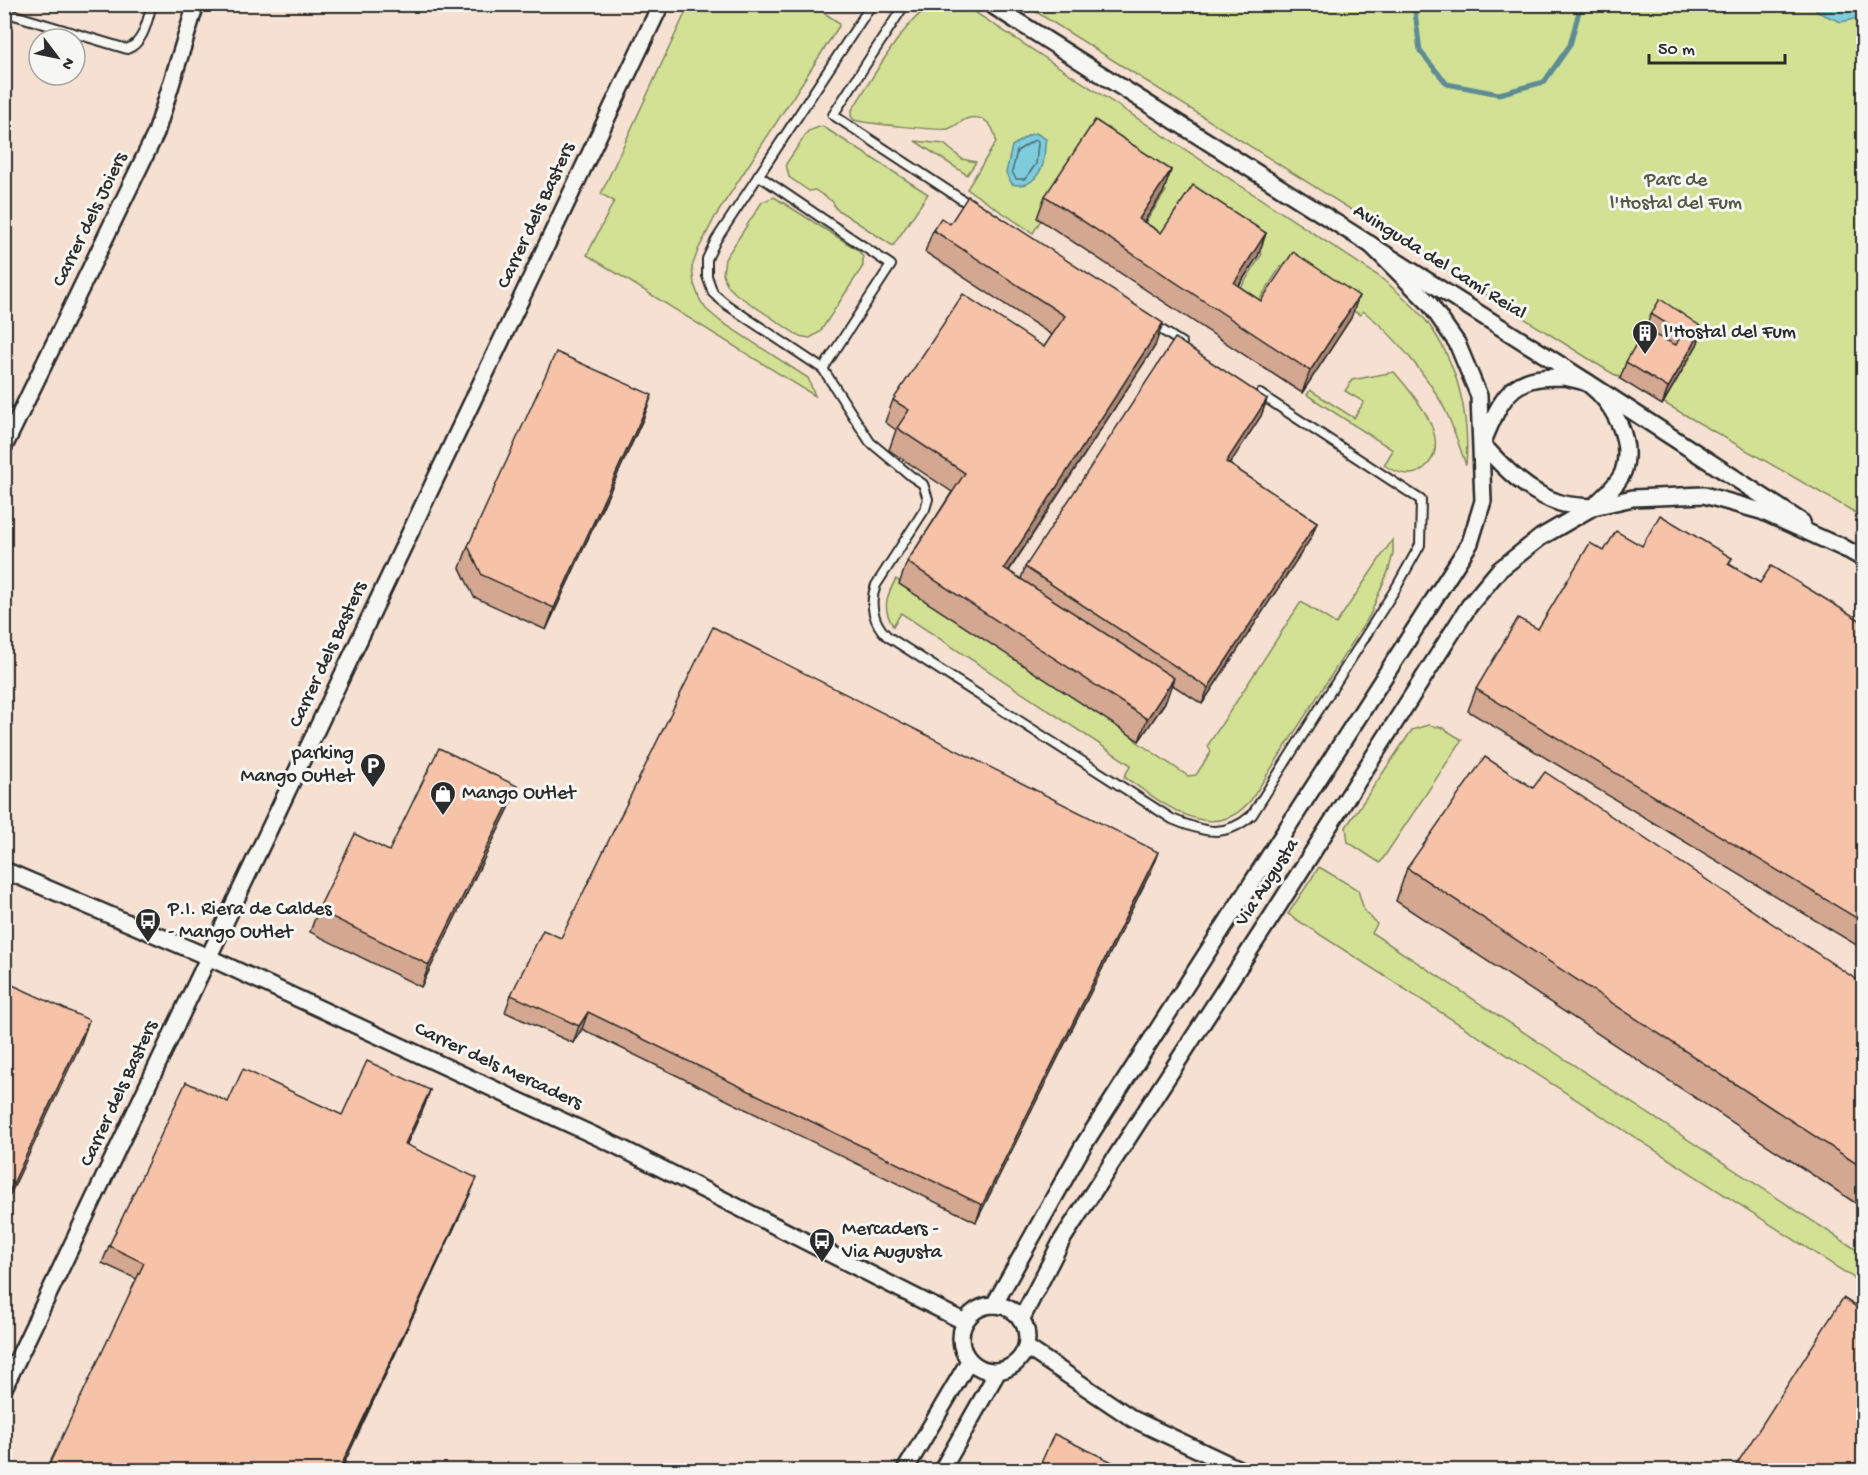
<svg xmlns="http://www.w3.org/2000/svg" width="1868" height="1475" viewBox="0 0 1868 1475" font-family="'Gochi Hand',sans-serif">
<rect width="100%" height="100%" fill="#f6ece3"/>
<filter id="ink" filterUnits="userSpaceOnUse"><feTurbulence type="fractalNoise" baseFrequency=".0167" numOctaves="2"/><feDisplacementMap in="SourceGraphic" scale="12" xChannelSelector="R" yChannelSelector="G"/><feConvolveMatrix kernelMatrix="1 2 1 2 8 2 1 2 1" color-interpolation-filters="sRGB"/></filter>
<g filter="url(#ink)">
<!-- built -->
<path fill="#f6e0d1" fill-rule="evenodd" d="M 5,5 L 1025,5 L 1605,369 L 1863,517 L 1863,1470 L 5,1470 ZM 39,39 L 75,39 L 75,75 L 39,75 Z"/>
<!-- green -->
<g fill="#d3e194" stroke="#7f8660" stroke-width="1.5">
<polygon points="689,5 812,5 838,22 839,26 715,217 698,250 692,267 694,284 700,300 706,309 720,321 808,378 815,396 587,255 614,201 601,194"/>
<path d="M 933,5 L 964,5 L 1377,275 C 1395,289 1413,304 1427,322 C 1458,363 1470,416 1466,465 C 1460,449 1455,432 1448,416 C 1433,382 1393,333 1363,311 L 1360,315 L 1281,266 L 1258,302 L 1240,289 L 1262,254 L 1185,203 L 1162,239 L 1143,226 L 1166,191 L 1089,140 L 1033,233 L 967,189 L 996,142 C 995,131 990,120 978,118 C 965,115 958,126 948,129 C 941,131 862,123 854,120 L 851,116 L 852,110 C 870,83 905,17 933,5 Z"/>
<polygon points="1025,5 1863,5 1863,517 1605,369"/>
<polygon points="822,126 928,194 893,246 835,208 833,202 815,190 809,191 789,177 786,164 808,131"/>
<polygon points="915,141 944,144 962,159 976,162 967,175"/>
<polygon points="774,197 858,250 863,257 863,266 820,332 810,338 799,336 736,294 727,285 723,274 725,259 762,202"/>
<path d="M 1394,372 C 1413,394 1457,443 1423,469 C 1410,479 1396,473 1384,465 L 1393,450 L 1307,395 L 1310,390 L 1354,418 L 1364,402 L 1345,391 L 1352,380 Z"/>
<path d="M 1393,539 L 1393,554 L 1389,569 L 1370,615 L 1251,800 C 1211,848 1162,801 1124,777 L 1131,765 L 901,613 L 893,626 C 882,608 886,596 896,579 L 1134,732 L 1133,737 L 1136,741 L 1188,776 L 1196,775 L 1211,752 L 1208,745 L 1301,602 L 1336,624 Z"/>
<polygon points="1428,725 1443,728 1462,740 1380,863 1348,842 1346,827 1412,730"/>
<polygon points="1319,867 1358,890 1364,910 1377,924 1372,933 1863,1254 1863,1284 1288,914"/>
</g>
<!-- water -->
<g fill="#7eccdc" stroke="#5d8c95" stroke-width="1.5">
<polygon points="1813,5 1863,5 1863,17 1841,22 1817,12"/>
<path d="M 1036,133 L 1046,139 C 1044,148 1045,159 1042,167 C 1036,180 1026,188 1012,184 L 1006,173 L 1012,146 L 1029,135 Z"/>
</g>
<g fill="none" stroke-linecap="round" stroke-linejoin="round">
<!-- shore -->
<polygon stroke="#4c6b72" stroke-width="1.5" points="1033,141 1037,140 1038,143 1036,164 1025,179 1016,179 1012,172 1017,151"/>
<!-- stream -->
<polyline stroke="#5d8c95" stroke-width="5" points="1414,4 1420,51 1447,84 1499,94 1544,82 1570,45 1581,4"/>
<defs>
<g id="lane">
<polyline points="905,4 833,115 973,207"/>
<path d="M 4,12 L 127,49 C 144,43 147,21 152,4"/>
<polyline points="758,175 891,265 823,369 727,305 713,293 707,276 707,259 716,240 872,4"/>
<polyline points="1154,325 1182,343"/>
<path d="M 823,369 L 870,442 L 911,476 L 923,484 L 928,499 L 925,509 L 876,585 C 869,603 873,623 887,636 L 1172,819 C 1203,832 1225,839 1252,815 L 1396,588 L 1420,545 L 1421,500 L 1260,394"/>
</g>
<g id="street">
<polyline points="990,4 1589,383 1802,522"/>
<path d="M 1564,377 C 1571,379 1584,380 1590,385 C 1613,403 1634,441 1623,472 C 1618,485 1603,497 1593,507 C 1582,506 1570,506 1560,503 C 1528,493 1504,468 1482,444 C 1491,424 1500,395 1521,384 C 1533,377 1550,377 1564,377 Z"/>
<polyline points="4,447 156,133 196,4"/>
<polyline points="1837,544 1864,559"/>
<polyline points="4,870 208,957 617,1146 965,1322"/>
<polyline points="994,1305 1083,1146 1470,543 1483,501 1479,396 1457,343 1429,303 1370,244"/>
<circle cx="994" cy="1338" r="33"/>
<polyline points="1021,1320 1062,1240 1272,916 1469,606 1499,570 1541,537 1593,507 1633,498 1704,495 1761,511 1845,549"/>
<polyline points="1026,1347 1133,1419 1241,1470"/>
<polyline points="4,1388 661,4"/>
<polyline points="905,1470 969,1361"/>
<polyline points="942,1470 998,1371"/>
</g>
</defs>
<!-- lane casing -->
<use href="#lane" stroke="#2b2b2b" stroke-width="12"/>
<!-- street casing -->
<use href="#street" stroke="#2b2b2b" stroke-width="20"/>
<!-- lane -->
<use href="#lane" stroke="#f6f6f2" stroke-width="8"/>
<!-- street -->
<use href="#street" stroke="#f6f6f2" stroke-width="15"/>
</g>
<!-- wall -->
<g fill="#d4a890" stroke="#2b2b2b" stroke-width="1.5">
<polygon points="1171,170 1163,193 1144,222 1161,233 1266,233 1258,256 1239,286 1261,301 1351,318 1302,393 1037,218 1045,196"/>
<polygon points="933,230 1155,346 1009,571 1021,579 1025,567 1267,399 1261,416 1229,464 1317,522 1311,538 1202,704 1171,684 1166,701 1139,741 899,584 907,562 952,492 889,450 896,430 885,422 893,400 1044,347 1052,335 925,252"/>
<polygon points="1651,314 1703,328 1697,345 1662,405 1620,379 1626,362 1645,330"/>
<polygon points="644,417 546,630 474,597 460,568 468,546"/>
<polygon points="1642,546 1732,558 1729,564 1760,583 1863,622 1863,949 1468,711 1476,689 1538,629"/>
<polygon points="1533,788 1863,984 1863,1208 1396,901 1407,868"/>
<polygon points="509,808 421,987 310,932 318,910 389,851"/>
<polygon points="1152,869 976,1222 582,1029 573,1043 505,1012 511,995 561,938"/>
<polygon points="430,1090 424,1107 406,1145 470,1194 341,1470 47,1470 137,1279 102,1263 109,1246 228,1102 342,1115"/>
</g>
<!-- shaded-wall -->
<g fill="#ad8876" stroke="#2b2b2b" stroke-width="1.5">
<polygon points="1171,170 1163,193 1131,241 1139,219"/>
<polygon points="1266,233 1258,256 1226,305 1234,283"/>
<polygon points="1359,296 1351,318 1302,393 1310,371"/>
<polygon points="1163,323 1155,346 996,590 1004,568"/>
<polygon points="1703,328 1697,345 1662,405 1668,388"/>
<polygon points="652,395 644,417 546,630 554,608"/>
<polygon points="1267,399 1261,416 1220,479 1226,462"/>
<polygon points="1317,522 1311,538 1202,704 1208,688"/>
<polygon points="1174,678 1166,701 1139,741 1147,719"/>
<polygon points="517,786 509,808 421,987 429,965"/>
<polygon points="1158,852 1152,869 976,1222 982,1205"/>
<polygon points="588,1012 582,1029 573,1043 579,1026"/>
<polygon points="89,1020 81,1043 4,1208 4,1203"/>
<polygon points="430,1090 424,1107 399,1161 405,1144"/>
<polygon points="477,1178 470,1194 341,1470 339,1470"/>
</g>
<!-- building -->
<g fill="#f7c3a8" stroke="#2b2b2b" stroke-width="1.5">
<polygon points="1095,120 1171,170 1139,219 1161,233 1193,185 1266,233 1234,283 1261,301 1293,252 1359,296 1310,371 1045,196"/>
<polygon points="968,196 1163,323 1004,568 1174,678 1147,719 907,562 965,473 897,428 909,410 893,400 963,294 1044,347 1065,316 933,230 941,218 950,224"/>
<polygon points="1660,299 1703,328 1668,388 1626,362 1644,330 1676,345 1682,333 1651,314"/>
<polygon points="1175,338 1267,399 1226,462 1317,522 1208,688 1025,567"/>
<polygon points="556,352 652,395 554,608 482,575 468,546"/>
<polygon points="1660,515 1732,558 1728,564 1760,583 1771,566 1863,622 1863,922 1476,689 1518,618 1538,629 1590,543 1604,551 1616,531 1642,546"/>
<polygon points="713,627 1158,852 982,1205 588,1012 579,1026 511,995 543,930 561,938"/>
<polygon points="439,748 517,786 429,965 318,910 355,834 389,851"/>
<polygon points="1485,757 1533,788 1545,772 1863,984 1863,1168 1407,868"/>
<polygon points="4,981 89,1020 4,1203"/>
<polygon points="367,1061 430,1090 405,1144 477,1178 339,1470 50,1470 47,1469 144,1263 109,1246 186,1082 228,1102 243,1069 342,1115"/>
<polygon points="1843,1298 1863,1311 1863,1470 1733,1470"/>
<polygon points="1054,1434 1129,1470 1038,1470"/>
</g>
</g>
<!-- icons -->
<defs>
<symbol id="building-pin" viewBox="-11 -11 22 30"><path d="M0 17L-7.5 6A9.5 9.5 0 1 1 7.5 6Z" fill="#2b2b2b" stroke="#f6f6f2"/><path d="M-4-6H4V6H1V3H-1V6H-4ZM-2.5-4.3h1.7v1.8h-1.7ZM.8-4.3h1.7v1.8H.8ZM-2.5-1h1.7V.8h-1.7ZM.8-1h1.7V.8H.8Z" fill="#fff"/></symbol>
<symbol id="parking-pin" viewBox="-11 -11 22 30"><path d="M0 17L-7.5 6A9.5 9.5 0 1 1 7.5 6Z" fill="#2b2b2b" stroke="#f6f6f2"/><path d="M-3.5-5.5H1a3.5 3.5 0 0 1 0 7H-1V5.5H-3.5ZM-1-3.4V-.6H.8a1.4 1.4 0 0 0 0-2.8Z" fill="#fff"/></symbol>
<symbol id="shop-pin" viewBox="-11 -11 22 30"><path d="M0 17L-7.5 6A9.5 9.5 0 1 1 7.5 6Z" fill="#2b2b2b" stroke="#f6f6f2"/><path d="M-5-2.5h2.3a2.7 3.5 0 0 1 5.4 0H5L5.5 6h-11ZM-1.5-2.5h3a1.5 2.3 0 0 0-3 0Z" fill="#fff"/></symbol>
<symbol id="bus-pin" viewBox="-11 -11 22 30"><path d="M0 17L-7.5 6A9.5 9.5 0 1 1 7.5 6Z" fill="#2b2b2b" stroke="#f6f6f2"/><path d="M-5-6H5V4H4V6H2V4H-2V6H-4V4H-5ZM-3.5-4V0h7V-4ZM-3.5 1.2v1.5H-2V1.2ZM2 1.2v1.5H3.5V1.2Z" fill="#fff"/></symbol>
</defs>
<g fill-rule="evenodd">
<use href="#building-pin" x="1630" y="318" width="30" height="40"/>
<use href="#parking-pin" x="358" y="751" width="30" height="40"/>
<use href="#shop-pin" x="428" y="779" width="30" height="40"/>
<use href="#bus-pin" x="133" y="906" width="30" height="40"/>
<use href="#bus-pin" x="807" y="1226" width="30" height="40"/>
</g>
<g text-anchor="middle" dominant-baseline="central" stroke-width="6" stroke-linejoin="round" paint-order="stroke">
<!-- park labels -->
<g font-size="20" fill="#555845" stroke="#f6f6f2">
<text x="1676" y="181">Parc de<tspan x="1676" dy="23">l'Hostal del Fum</tspan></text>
</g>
<!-- street labels -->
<g font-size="20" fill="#2b2b2b" stroke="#f6f6f2">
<text transform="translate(537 216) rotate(-65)">Carrer dels Basters</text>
<text transform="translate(91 220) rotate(-64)">Carrer dels Joiers</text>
<text transform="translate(1439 263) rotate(32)">Avinguda del Camí Reial</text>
<text transform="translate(329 655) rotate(-65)">Carrer dels Basters</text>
<text transform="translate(1268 883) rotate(-57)">Via Augusta</text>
<text transform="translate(498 1067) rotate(25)">Carrer dels Mercaders</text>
<text transform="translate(120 1094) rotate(-65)">Carrer dels Basters</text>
</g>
<!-- poi labels -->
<g font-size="20" fill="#2b2b2b" stroke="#f6f6f2" text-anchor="start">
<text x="1664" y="333">l'Hostal del Fum</text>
<text x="354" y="754" text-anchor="end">parking<tspan x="354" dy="23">Mango Outlet</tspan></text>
<text x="462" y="794">Mango Outlet</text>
<text x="168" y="910">P.I. Riera de Caldes<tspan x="168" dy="23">- Mango Outlet</tspan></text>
<text x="842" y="1230">Mercaders -<tspan x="842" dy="23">Via Augusta</tspan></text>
</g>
</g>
<!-- margin -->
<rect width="1868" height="1475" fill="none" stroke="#f6f6f2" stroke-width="24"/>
<rect x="12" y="12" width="1844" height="1451" fill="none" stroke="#2b2b2b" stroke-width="2" filter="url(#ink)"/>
<!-- north arrow -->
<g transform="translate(57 57) rotate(122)"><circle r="28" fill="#f6f6f2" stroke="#a5a5a2" stroke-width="1.5"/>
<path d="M0-4.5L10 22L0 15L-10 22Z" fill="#2b2b2b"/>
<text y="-9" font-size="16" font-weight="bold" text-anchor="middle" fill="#2b2b2b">N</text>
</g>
<!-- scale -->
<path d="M1649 54v9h136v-9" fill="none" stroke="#2b2b2b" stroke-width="3"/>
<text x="1658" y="54" font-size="18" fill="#2b2b2b" stroke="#f6f6f2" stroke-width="4.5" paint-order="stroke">50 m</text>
</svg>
